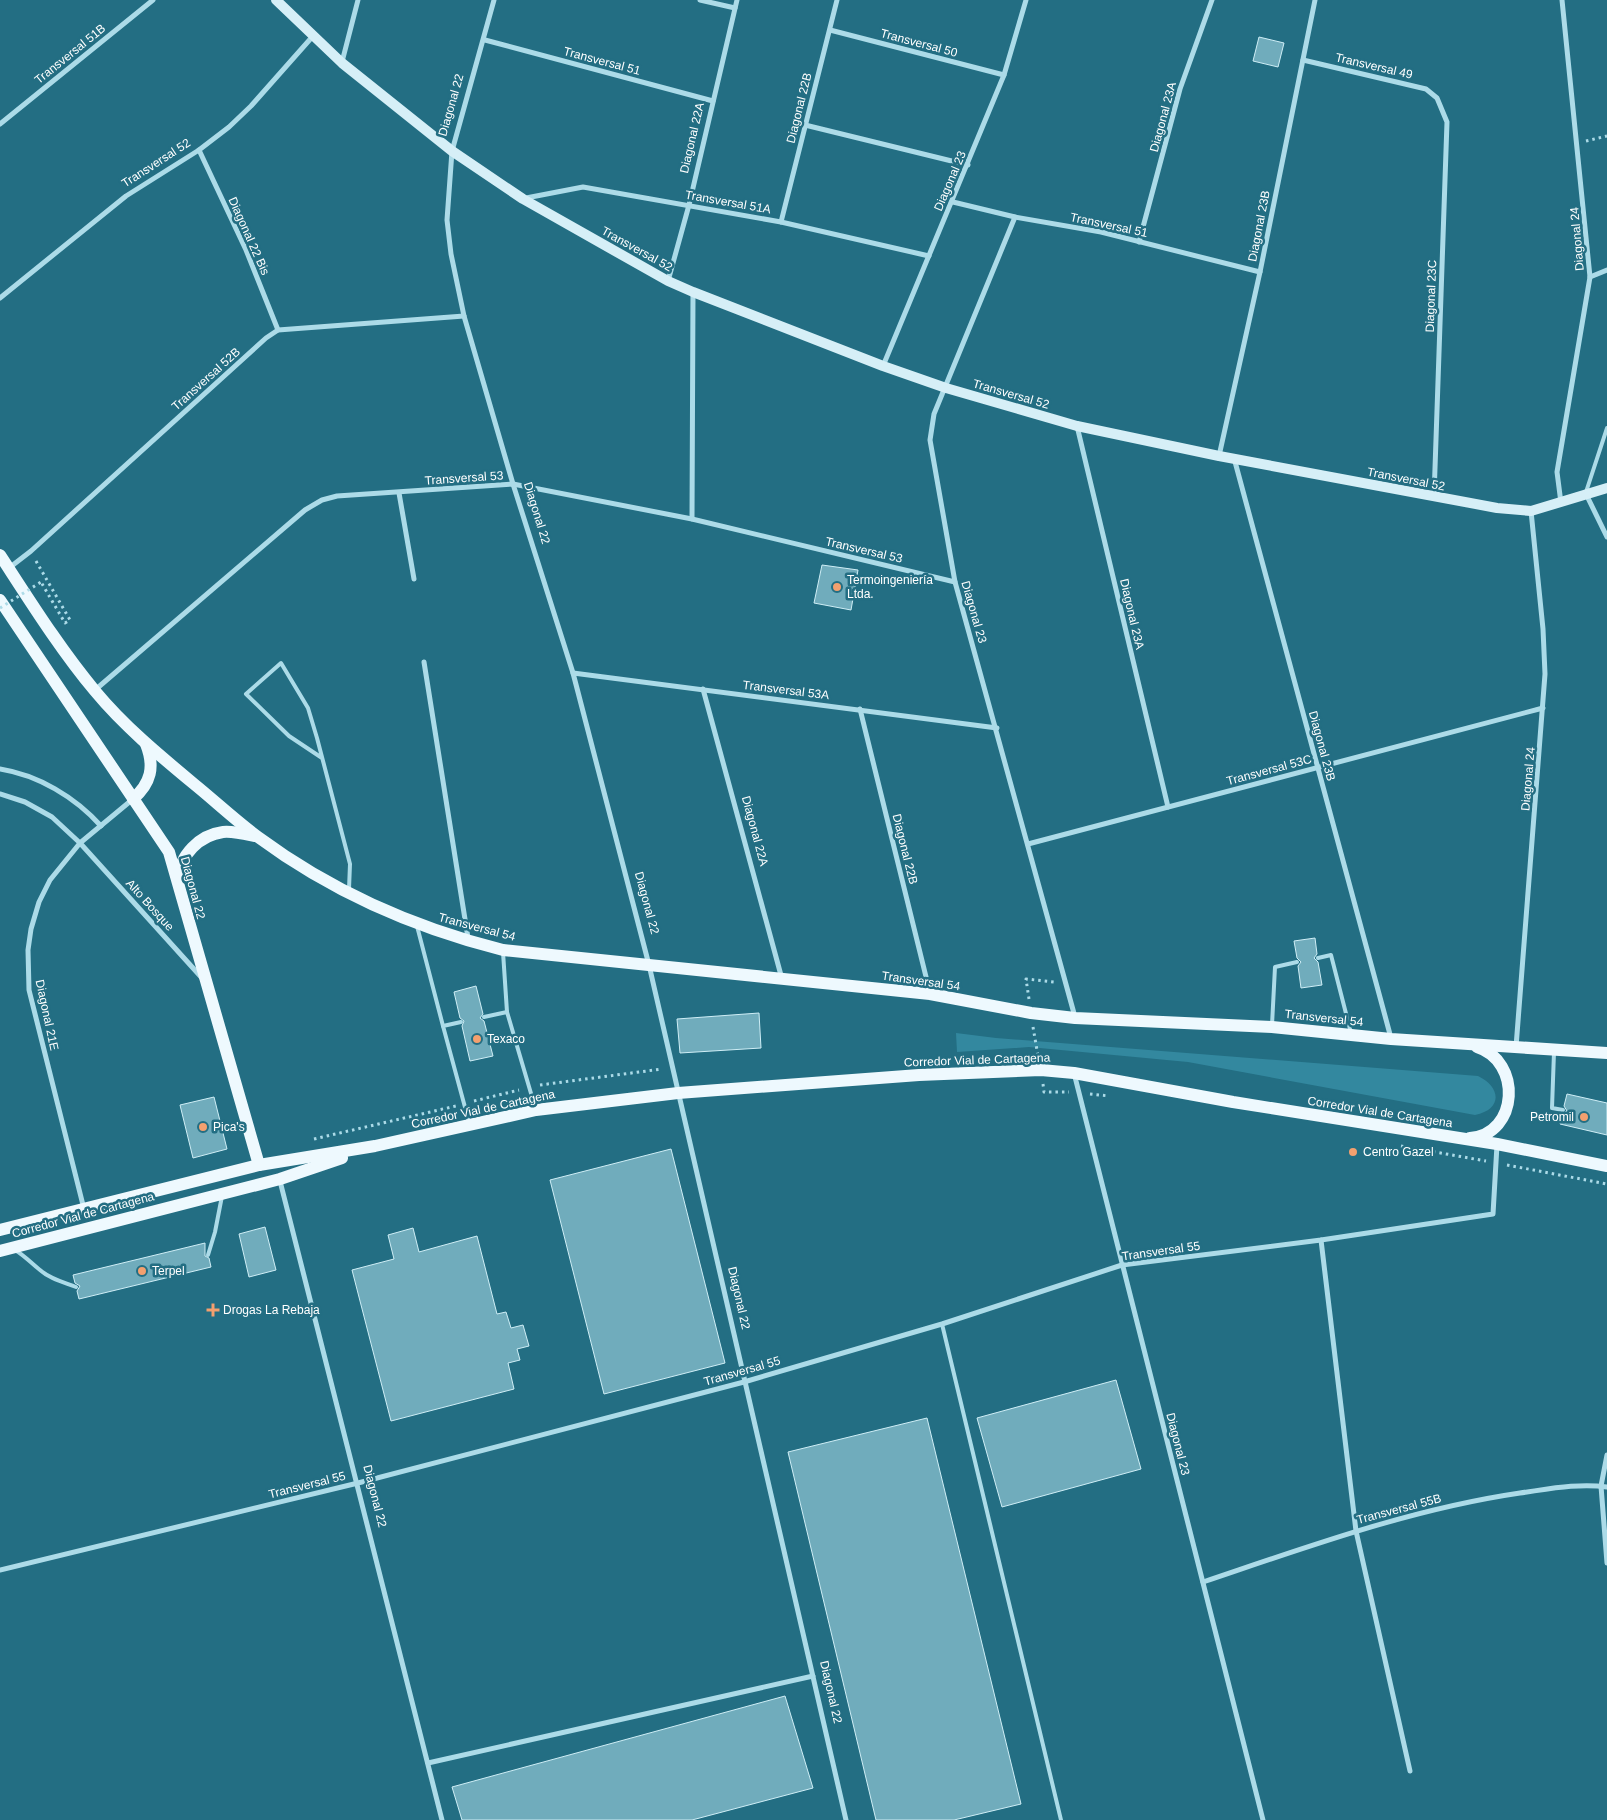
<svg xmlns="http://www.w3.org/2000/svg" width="1607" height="1820" viewBox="0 0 1607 1820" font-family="Helvetica,sans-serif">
<rect width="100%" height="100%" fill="#236e83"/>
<!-- green -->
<path fill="#33889f" d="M 956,1033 L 996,1038 L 1478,1076 C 1501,1087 1503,1109 1475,1115 L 1188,1062 L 1029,1047 L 957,1052 Z"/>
<!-- building -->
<g fill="#70acbc" stroke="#cfeef6">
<polygon points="1259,37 1284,43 1278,67 1253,61"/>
<polygon points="822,565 858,570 851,610 814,603"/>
<polygon points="1315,938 1317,954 1314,958 1318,962 1322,985 1301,988 1298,966 1301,962 1297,958 1294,941"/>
<polygon points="476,986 483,1014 480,1018 484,1021 493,1056 470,1061 462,1026 464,1021 460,1018 454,992"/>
<polygon points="759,1013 761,1048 680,1053 677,1019"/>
<polygon points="1567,1094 1607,1103 1607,1135 1560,1124 1562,1114 1567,1111 1564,1106"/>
<polygon points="214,1097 227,1149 193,1158 180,1105"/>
<polygon points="671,1149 725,1363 604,1394 550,1180"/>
<polygon points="265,1227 276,1270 249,1277 239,1234"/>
<polygon points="413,1228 419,1252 477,1236 497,1314 506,1312 511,1328 523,1325 529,1346 517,1349 520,1360 508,1363 514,1389 391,1421 352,1270 394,1259 388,1235"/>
<polygon points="205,1243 205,1256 209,1258 211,1267 79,1299 77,1291 80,1286 75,1283 73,1275"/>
<polygon points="1116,1380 1141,1469 1002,1507 977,1418"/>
<polygon points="927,1418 1021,1804 954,1820 876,1820 788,1452"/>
<polygon points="785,1696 813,1788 692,1820 462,1820 452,1787"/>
</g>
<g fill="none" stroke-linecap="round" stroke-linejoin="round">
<!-- path -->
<g stroke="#acdbe8" stroke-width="3" stroke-dasharray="2.5 4" stroke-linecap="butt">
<polyline points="1586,141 1607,136"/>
<polyline points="36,561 70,620 65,623 41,582"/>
<polyline points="1029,999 1026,979 1054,982"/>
<polyline points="1033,1027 1038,1056"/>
<polyline points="1043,1084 1044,1092 1069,1092"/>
<polyline points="540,1085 662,1069"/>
<polyline points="1090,1094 1109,1096"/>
<polyline points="474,1101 519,1090"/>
<polyline points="314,1139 456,1106"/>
<polyline points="1401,1146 1486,1161"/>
<polyline points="1507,1165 1607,1184"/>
</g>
<!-- lane -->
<g stroke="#acdbe8" stroke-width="4">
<polyline points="1586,492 1607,428"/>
<polyline points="322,758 289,736 246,694 281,663 308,708 317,738 350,864 349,889"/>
<polyline points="417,926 443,1026"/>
<polyline points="503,952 507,1012"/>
<polyline points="1318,958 1331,955 1351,1033"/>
<polyline points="484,1017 507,1012 535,1107"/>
<polyline points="461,1022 443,1026 469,1122"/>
<polyline points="1272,1025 1275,967 1297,962"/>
<polyline points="1554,1052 1552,1108 1563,1110"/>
<path d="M 15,1250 C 25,1256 31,1263 40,1270 C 50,1279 63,1282 76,1287"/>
<polyline points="208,1255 215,1232 222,1196"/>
<polyline points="942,1324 1061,1820"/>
</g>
<!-- street -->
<g stroke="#acdbe8" stroke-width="5">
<polyline points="494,0 452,151 447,220 451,254 464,316 513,484 573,673 649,965 846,1820"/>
<polyline points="700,0 735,8"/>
<polyline points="830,30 1004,75"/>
<polyline points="485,40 713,101"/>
<polyline points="1303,60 1426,89 1437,98 1447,122 1434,497"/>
<polyline points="342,62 358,0"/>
<polyline points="0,124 153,0"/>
<polyline points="805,125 968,165"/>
<polyline points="199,150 246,250 278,330"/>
<polyline points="526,198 583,187 781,222 929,256"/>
<polyline points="953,202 1015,217 1101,232 1260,272"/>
<polyline points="1015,217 934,414 930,440 955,582 1075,1017"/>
<polyline points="781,222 837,0"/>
<polyline points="1139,242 1180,89 1212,0"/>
<polyline points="1590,277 1607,270"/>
<polyline points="668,281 689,205 737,0"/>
<polyline points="0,298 126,196 199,150 229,127 251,106 313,36"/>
<polyline points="883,366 1004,75 1026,0"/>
<polyline points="1077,426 1168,807"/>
<polyline points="1219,456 1260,272 1315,0"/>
<polyline points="1234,458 1391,1038"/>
<polyline points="399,493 414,579"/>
<polyline points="1586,494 1607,537"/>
<polyline points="1561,503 1557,472 1590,277 1562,0"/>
<polyline points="692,519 693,292"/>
<polyline points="9,568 31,551 266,338 278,330 464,316"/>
<polyline points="424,662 468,938"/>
<polyline points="573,673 997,728"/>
<polyline points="703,689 782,979"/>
<polyline points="95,690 305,510 322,500 337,496 513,484 692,519 955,582"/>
<polyline points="860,709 930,993"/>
<path d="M 0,769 C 38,775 75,797 101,826"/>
<polyline points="0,794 25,802 52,817 80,843 202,978"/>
<polyline points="1028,844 1543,708"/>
<polyline points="1516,1047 1545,674 1543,629 1531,511"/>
<polyline points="1074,1073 1263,1820"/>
<polyline points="280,1181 442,1820"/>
<polyline points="84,1209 29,990 28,950 31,929 39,902 50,880 80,843 133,799"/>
<polyline points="1321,1240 1356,1531 1410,1771"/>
<polyline points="1607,1455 1601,1486 1607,1563"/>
<polyline points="0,1570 358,1483 744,1382 942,1324 1122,1265 1321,1240 1493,1214 1497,1145"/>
<path d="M 1203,1582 C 1307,1547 1411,1509 1520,1493 C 1549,1489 1578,1483 1607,1487"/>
<polyline points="428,1763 813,1676"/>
</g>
<!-- secondary -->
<polyline stroke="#d6eff7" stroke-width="10" points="276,0 342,63 452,151 523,199 668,281 693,292 883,366 946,388 1077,426 1219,456 1497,508 1531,511 1607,488"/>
<!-- primary -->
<g stroke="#eef9fe" stroke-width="12">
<path d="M 0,555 C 30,601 60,649 95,691 C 124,726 159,755 194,784 C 215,801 235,820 258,837 C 331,891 415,928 503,950 L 930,994 L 1031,1013 L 1075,1018 L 1272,1027 L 1391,1039 L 1607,1053"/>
<polyline points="0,600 169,852 259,1165"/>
<path d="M 133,799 C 151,783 155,767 146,744"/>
<path d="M 179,879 C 179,855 200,835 223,832 C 233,831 245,834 254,836"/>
<path d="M 1470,1138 C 1519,1134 1522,1061 1477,1047"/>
<polyline points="0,1230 259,1165 375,1146 536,1110 678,1093 919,1075 1041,1070 1074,1073 1233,1102 1497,1144 1607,1166"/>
<polyline points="0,1251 280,1179 342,1158"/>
</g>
<!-- path-bridge -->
<polyline stroke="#acdbe8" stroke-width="3" stroke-dasharray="2.5 4" stroke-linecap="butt" points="0,608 41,582"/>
</g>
<!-- markers -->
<g fill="#f3a06f" stroke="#236e83" stroke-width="2">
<circle cx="837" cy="587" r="5"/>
<circle cx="477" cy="1039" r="5"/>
<circle cx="1584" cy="1117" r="5"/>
<circle cx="203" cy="1127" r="5"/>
<circle cx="1353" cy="1152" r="5"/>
<circle cx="142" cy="1271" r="5"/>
<path d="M210.5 1302.5h5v5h5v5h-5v5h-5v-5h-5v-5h5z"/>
</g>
<g text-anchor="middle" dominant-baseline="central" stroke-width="5" stroke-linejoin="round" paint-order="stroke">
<!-- street labels -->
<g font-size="12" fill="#fff" stroke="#236e83">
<text transform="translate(919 43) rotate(15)">Transversal 50</text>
<text transform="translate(70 54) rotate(-39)">Transversal 51B</text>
<text transform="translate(602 61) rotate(15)">Transversal 51</text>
<text transform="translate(1374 66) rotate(13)">Transversal 49</text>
<text transform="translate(451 105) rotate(-74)">Diagonal 22</text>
<text transform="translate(799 108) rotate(-76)">Diagonal 22B</text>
<text transform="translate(1163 117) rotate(-75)">Diagonal 23A</text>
<text transform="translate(692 138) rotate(-77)">Diagonal 22A</text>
<text transform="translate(156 163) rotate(-33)">Transversal 52</text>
<text transform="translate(950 181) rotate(-67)">Diagonal 23</text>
<text transform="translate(728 202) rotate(10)">Transversal 51A</text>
<text transform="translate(1109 225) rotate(12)">Transversal 51</text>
<text transform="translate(1259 226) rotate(-79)">Diagonal 23B</text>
<text transform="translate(249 236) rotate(66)">Diagonal 22 Bis</text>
<text transform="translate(1577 239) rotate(-95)">Diagonal 24</text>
<text transform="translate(637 249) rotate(29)">Transversal 52</text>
<text transform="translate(1431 296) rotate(-88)">Diagonal 23C</text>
<text transform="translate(206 379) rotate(-42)">Transversal 52B</text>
<text transform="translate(1011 394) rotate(16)">Transversal 52</text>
<text transform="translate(464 478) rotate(-4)">Transversal 53</text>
<text transform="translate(1406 479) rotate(11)">Transversal 52</text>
<text transform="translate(537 513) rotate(73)">Diagonal 22</text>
<text transform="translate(864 550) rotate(13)">Transversal 53</text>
<text transform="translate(974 612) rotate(74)">Diagonal 23</text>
<text transform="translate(1132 614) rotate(77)">Diagonal 23A</text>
<text transform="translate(786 690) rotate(7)">Transversal 53A</text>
<text transform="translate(1322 746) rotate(75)">Diagonal 23B</text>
<text transform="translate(1269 770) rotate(-15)">Transversal 53C</text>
<text transform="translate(1528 779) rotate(-85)">Diagonal 24</text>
<text transform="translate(755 831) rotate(75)">Diagonal 22A</text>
<text transform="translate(905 849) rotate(76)">Diagonal 22B</text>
<text transform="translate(193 888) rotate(75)">Diagonal 22</text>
<text transform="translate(647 903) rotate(75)">Diagonal 22</text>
<text transform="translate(150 905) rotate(48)">Alto Bosque</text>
<text transform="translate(477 927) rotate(15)">Transversal 54</text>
<text transform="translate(921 981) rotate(8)">Transversal 54</text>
<text transform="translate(47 1015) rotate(78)">Diagonal 21E</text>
<text transform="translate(1324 1018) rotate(6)">Transversal 54</text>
<text transform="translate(977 1060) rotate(-2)">Corredor Vial de Cartagena</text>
<text transform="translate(483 1109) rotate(-12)">Corredor Vial de Cartagena</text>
<text transform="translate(1380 1112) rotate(9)">Corredor Vial de Cartagena</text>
<text transform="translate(83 1215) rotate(-15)">Corredor Vial de Cartagena</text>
<text transform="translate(1161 1251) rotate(-8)">Transversal 55</text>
<text transform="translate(739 1298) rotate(77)">Diagonal 22</text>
<text transform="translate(742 1371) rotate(-16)">Transversal 55</text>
<text transform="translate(1178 1444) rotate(76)">Diagonal 23</text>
<text transform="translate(307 1485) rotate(-14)">Transversal 55</text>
<text transform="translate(375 1496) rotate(76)">Diagonal 22</text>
<text transform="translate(1399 1509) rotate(-15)">Transversal 55B</text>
<text transform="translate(831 1692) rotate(77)">Diagonal 22</text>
</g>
<!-- poi labels -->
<g font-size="12" fill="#fff" stroke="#236e83" text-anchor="start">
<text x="847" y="580">Termoingeniería<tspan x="847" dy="14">Ltda.</tspan></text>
<text x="487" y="1039">Texaco</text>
<text x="1574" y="1117" text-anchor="end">Petromil</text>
<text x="213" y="1127">Pica's</text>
<text x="1363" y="1152">Centro Gazel</text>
<text x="152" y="1271">Terpel</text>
<text x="223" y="1310">Drogas La Rebaja</text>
</g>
</g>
</svg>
